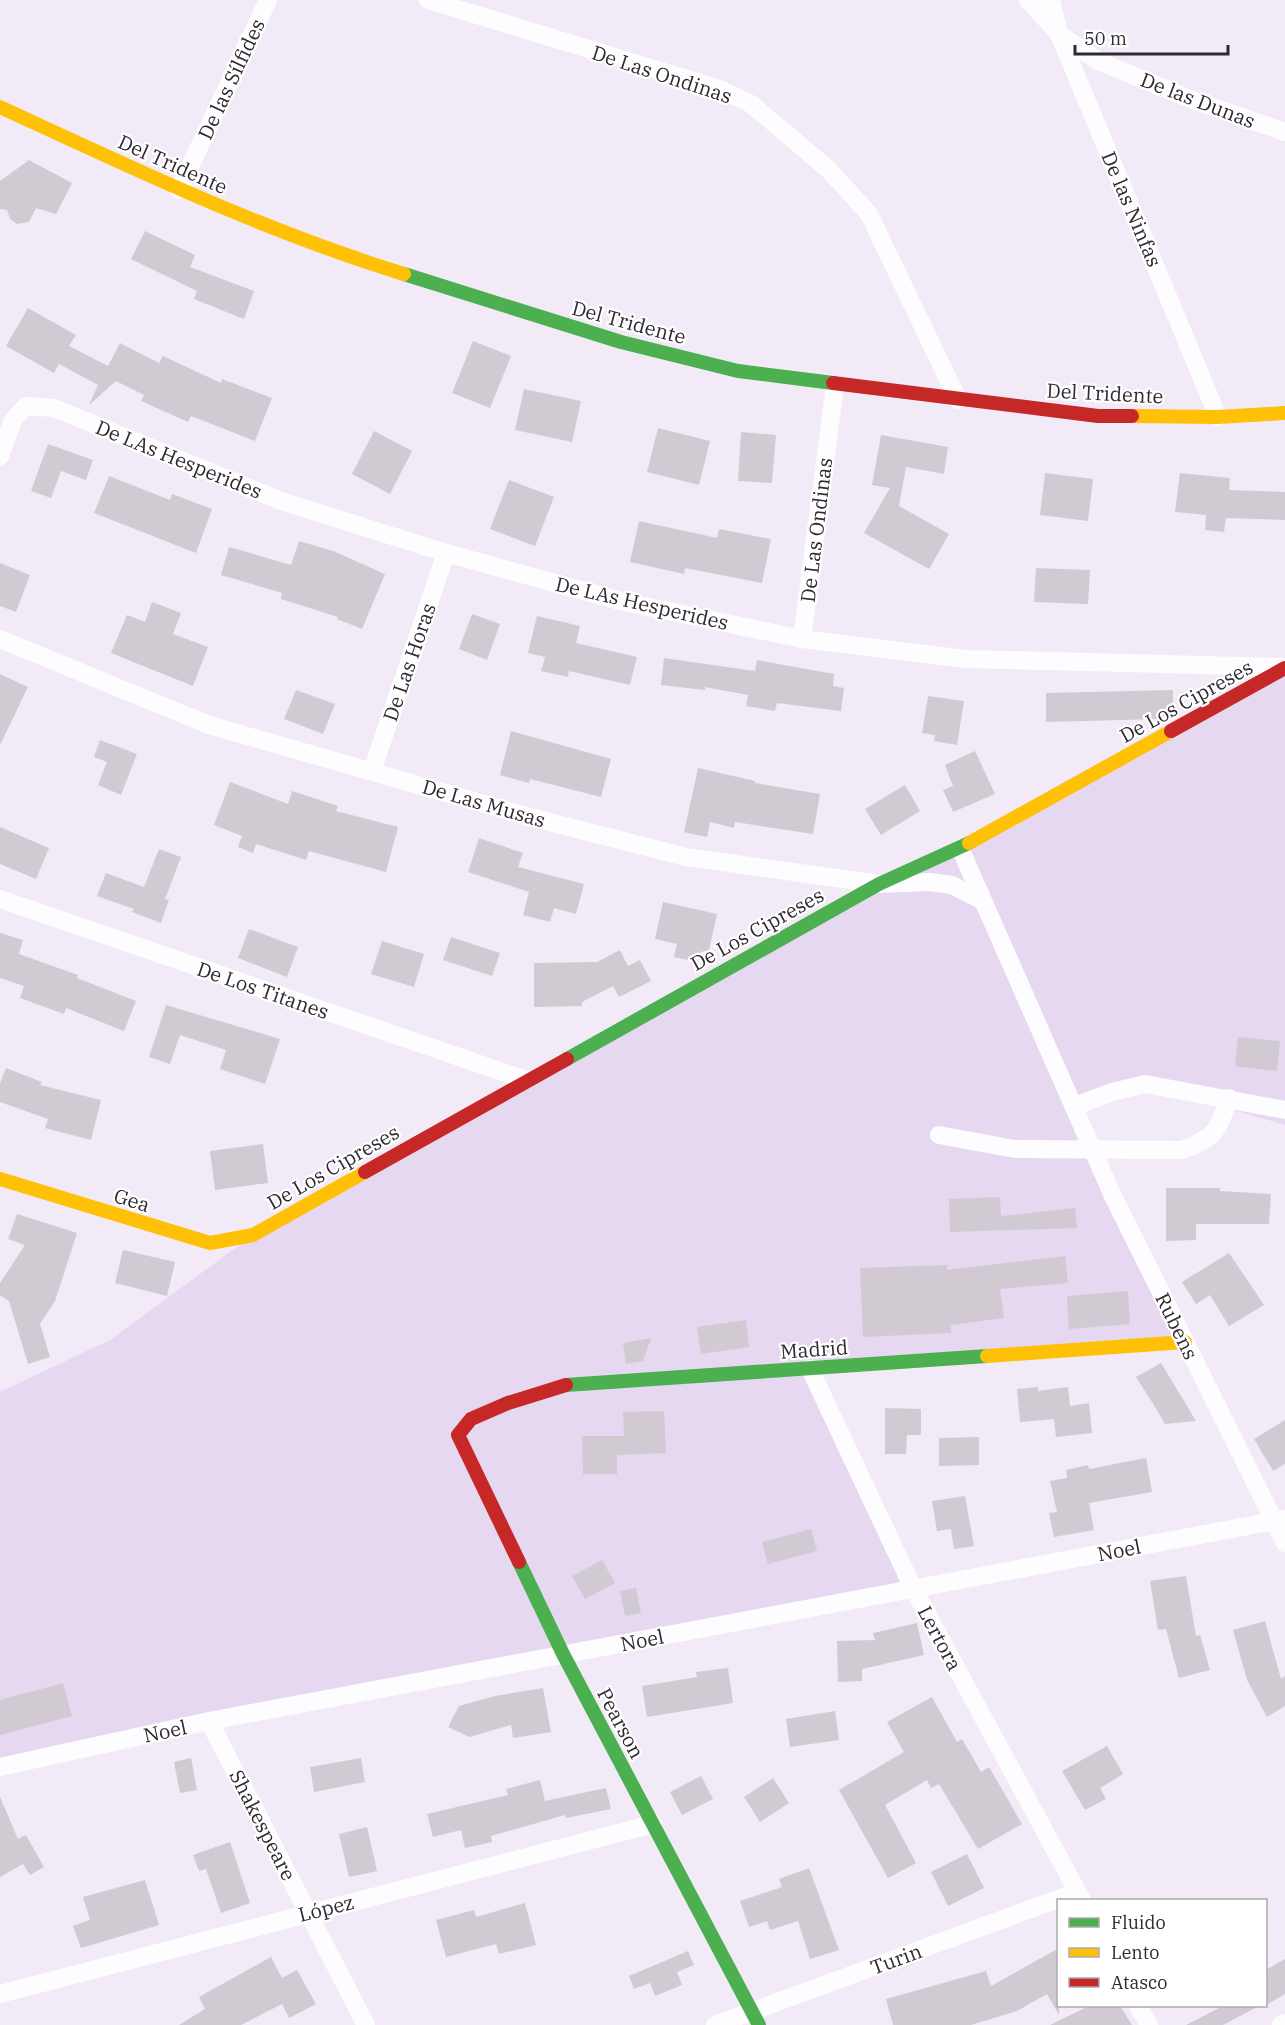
<svg xmlns="http://www.w3.org/2000/svg" width="1285" height="2025" viewBox="0 0 1285 2025" font-family="'IBM Plex Serif',serif">
<rect width="100%" height="100%" fill="#f2ebf7"/>
<!-- green -->
<polygon fill="#e6d8f0" points="1285,668 1285,1125 1145,1084 1075,1106 1185,1342 810,1370 913,1588 0,1769 0,1392 110,1340 253,1235"/>
<!-- building -->
<g fill="#d1cad3">
<polygon points="29,160 72,183 56,214 36,208 29,222 17,224 10,219 7,210 0,209 0,181"/>
<polygon points="145,231 195,255 190,267 254,291 244,319 194,299 197,291 131,259"/>
<polygon points="28,308 76,335 69,346 108,366 120,343 159,363 163,356 221,383 222,379 272,398 255,441 191,416 188,422 141,401 144,395 116,381 89,405 98,385 59,364 54,373 6,346"/>
<polygon points="473,341 511,356 490,408 452,393"/>
<polygon points="524,389 581,401 572,442 515,430"/>
<polygon points="658,428 710,441 699,485 647,472"/>
<polygon points="374,431 412,451 390,494 352,474"/>
<polygon points="741,432 776,435 772,483 738,481"/>
<polygon points="881,435 948,447 944,474 906,467 899,506 949,534 929,569 864,533 890,488 872,485"/>
<polygon points="48,444 93,460 86,480 61,471 51,498 31,491"/>
<polygon points="1045,473 1093,479 1088,521 1040,515"/>
<polygon points="1180,473 1230,478 1229,490 1285,492 1285,520 1226,518 1224,532 1205,530 1206,515 1175,512"/>
<polygon points="109,476 170,500 172,494 212,509 196,553 94,513"/>
<polygon points="509,480 554,497 535,546 490,529"/>
<polygon points="639,521 717,538 719,529 771,539 762,583 685,568 684,574 630,562"/>
<polygon points="299,541 333,551 385,574 362,629 337,619 338,617 281,599 282,593 221,575 229,547 291,565"/>
<polygon points="0,563 30,575 16,612 0,606"/>
<polygon points="1036,568 1090,570 1088,604 1034,602"/>
<polygon points="152,602 181,613 173,634 208,647 193,686 111,653 127,615 145,622"/>
<polygon points="472,614 500,624 487,660 459,649"/>
<polygon points="537,616 580,626 576,643 637,657 630,685 569,671 568,677 541,671 545,657 528,653"/>
<polygon points="664,658 755,671 757,660 834,674 833,686 844,688 841,711 777,703 775,711 746,706 748,695 705,687 705,690 661,685"/>
<polygon points="0,674 28,687 0,745"/>
<polygon points="296,690 335,704 323,734 284,719"/>
<polygon points="1173,690 1173,712 1160,719 1046,722 1046,693"/>
<polygon points="928,696 964,701 957,745 934,741 935,735 922,733"/>
<polygon points="511,731 611,759 601,797 530,779 529,783 500,775"/>
<polygon points="100,740 137,754 121,795 98,785 107,762 94,757"/>
<polygon points="975,751 995,794 953,812 943,790 953,786 945,765"/>
<polygon points="698,768 755,781 755,783 820,794 813,834 735,822 734,828 710,822 707,837 684,832"/>
<polygon points="230,782 288,804 292,791 338,806 336,811 398,827 386,872 309,851 306,860 256,844 253,853 238,847 242,836 214,825"/>
<polygon points="905,785 920,811 881,835 865,809"/>
<polygon points="0,827 49,848 36,879 0,864"/>
<polygon points="479,838 523,853 518,867 584,884 576,914 554,908 550,922 523,915 529,892 468,872"/>
<polygon points="159,849 181,857 165,899 169,900 161,923 132,912 134,909 97,896 106,873 144,887"/>
<polygon points="663,902 717,914 709,950 701,952 693,961 674,957 677,944 655,939"/>
<polygon points="249,929 298,947 287,977 238,958"/>
<polygon points="0,933 23,940 19,954 78,975 77,978 136,1001 124,1031 66,1008 64,1014 20,998 24,986 0,978"/>
<polygon points="451,937 500,953 492,976 443,960"/>
<polygon points="382,941 424,954 414,987 371,974"/>
<polygon points="620,950 628,966 640,960 651,981 619,997 613,986 582,1002 582,1006 534,1007 534,963 597,962"/>
<polygon points="166,1005 280,1039 265,1084 220,1069 226,1050 180,1035 170,1064 149,1057"/>
<polygon points="1238,1037 1280,1041 1277,1071 1235,1066"/>
<polygon points="6,1068 42,1082 40,1085 101,1100 91,1140 45,1128 48,1119 0,1102 0,1083"/>
<polygon points="263,1144 268,1183 215,1190 210,1151"/>
<polygon points="1166,1188 1220,1188 1220,1191 1271,1194 1269,1224 1196,1224 1196,1240 1166,1241"/>
<polygon points="1000,1197 1001,1216 1075,1208 1077,1228 950,1232 949,1199"/>
<polygon points="17,1214 77,1233 55,1301 40,1324 50,1357 28,1364 9,1301 0,1295 0,1283 25,1245 8,1239"/>
<polygon points="123,1250 175,1262 167,1296 115,1283"/>
<polygon points="1229,1253 1264,1305 1229,1326 1210,1295 1196,1304 1182,1282"/>
<polygon points="1065,1256 1068,1283 1000,1289 1004,1318 951,1325 951,1333 863,1337 860,1268 947,1265 947,1270"/>
<polygon points="1128,1291 1130,1324 1069,1329 1067,1296"/>
<polygon points="746,1320 749,1347 701,1354 697,1327"/>
<polygon points="651,1338 643,1361 626,1364 623,1343"/>
<polygon points="1161,1363 1196,1421 1165,1424 1157,1410 1136,1377"/>
<polygon points="1038,1387 1038,1391 1068,1387 1070,1406 1089,1403 1092,1433 1056,1437 1054,1419 1020,1422 1017,1389"/>
<polygon points="885,1408 921,1409 921,1435 907,1435 906,1454 885,1454"/>
<polygon points="664,1411 666,1453 617,1455 617,1474 583,1474 582,1436 624,1436 623,1412"/>
<polygon points="1285,1420 1285,1464 1273,1471 1254,1439"/>
<polygon points="979,1437 979,1465 939,1466 939,1438"/>
<polygon points="1146,1458 1152,1492 1089,1503 1094,1530 1054,1537 1049,1513 1057,1512 1050,1481 1067,1478 1066,1470 1088,1465 1089,1469"/>
<polygon points="965,1496 974,1546 954,1549 951,1529 937,1531 932,1501"/>
<polygon points="811,1529 817,1551 768,1564 762,1542"/>
<polygon points="602,1560 615,1583 585,1599 572,1576"/>
<polygon points="1186,1576 1196,1636 1200,1635 1210,1670 1179,1678 1166,1629 1158,1630 1150,1581"/>
<polygon points="636,1588 641,1613 625,1616 620,1591"/>
<polygon points="1265,1621 1281,1679 1285,1676 1285,1706 1267,1717 1247,1680 1233,1630"/>
<polygon points="917,1623 924,1655 862,1669 862,1681 838,1682 837,1641 875,1640 873,1633"/>
<polygon points="728,1668 733,1703 647,1717 642,1686 697,1677 696,1672"/>
<polygon points="63,1683 72,1716 0,1735 0,1700"/>
<polygon points="543,1688 551,1732 513,1738 511,1725 469,1737 448,1727 459,1706 495,1696"/>
<polygon points="932,1697 957,1742 962,1739 981,1772 989,1767 1022,1824 978,1849 939,1784 931,1788 927,1780 885,1805 916,1863 888,1878 839,1790 904,1752 887,1722"/>
<polygon points="835,1711 839,1740 790,1747 786,1719"/>
<polygon points="1107,1746 1123,1774 1100,1788 1106,1799 1085,1810 1062,1771"/>
<polygon points="191,1758 197,1790 180,1793 174,1762"/>
<polygon points="361,1758 365,1782 314,1792 310,1767"/>
<polygon points="701,1776 713,1799 682,1815 670,1792"/>
<polygon points="773,1778 789,1803 760,1822 744,1797"/>
<polygon points="540,1780 545,1801 606,1788 611,1809 566,1818 565,1815 491,1836 492,1842 465,1848 461,1830 433,1837 427,1814 508,1795 506,1789"/>
<polygon points="0,1797 18,1839 26,1835 44,1867 30,1875 23,1864 0,1877"/>
<polygon points="367,1827 377,1871 349,1877 339,1834"/>
<polygon points="230,1842 250,1903 221,1913 206,1869 199,1871 193,1855"/>
<polygon points="967,1854 984,1888 948,1906 931,1872"/>
<polygon points="809,1868 839,1950 810,1959 798,1921 770,1930 767,1921 749,1927 740,1901 782,1887 779,1879"/>
<polygon points="145,1880 159,1925 81,1948 73,1926 90,1920 83,1897"/>
<polygon points="525,1903 536,1945 499,1954 496,1944 446,1957 436,1920 474,1910 476,1917"/>
<polygon points="1059,1948 1059,2015 1047,1994 1017,2011 971,2025 893,2025 886,1999 986,1971 991,1986"/>
<polygon points="688,1951 694,1965 677,1972 682,1985 655,1996 650,1983 634,1989 629,1976"/>
<polygon points="271,1957 282,1978 297,1970 316,2004 289,2018 282,2004 241,2025 179,2025 205,2009 199,1997"/>
<polygon points="1285,1959 1285,1994 1266,2005 1266,1970"/>
<polygon points="1089,2006 1120,2006 1132,2025 1050,2025"/>
<polygon points="1223,2006 1259,2006 1223,2025 1186,2025"/>
</g>
<g fill="none" stroke-linecap="round" stroke-linejoin="round">
<!-- street -->
<g stroke="#fdfcfe" stroke-width="18">
<polyline points="428,0 720,89 751,104 828,169 869,214 958,400"/>
<polyline points="1028,0 1059,34 1098,61 1195,101 1285,132"/>
<polyline points="1051,0 1059,34 1218,417"/>
<polyline points="179,190 268,0"/>
<polyline points="0,456 13,420 26,406 54,408 281,501 446,553 620,601 802,639 966,659 1285,667"/>
<polyline points="0,639 209,725 526,816 686,857 879,884 930,882 952,885 983,901"/>
<polyline points="802,639 835,385"/>
<polyline points="372,771 446,553"/>
<polyline points="960,848 1112,1194 1285,1543"/>
<polyline points="0,899 526,1080"/>
<polyline points="1075,1106 1112,1092 1145,1084 1285,1110"/>
<path d="M 939,1135 L 1015,1149 L 1182,1150 C 1215,1138 1218,1131 1229,1098"/>
<polyline points="810,1369 913,1588 1082,1900"/>
<polyline points="209,1721 366,2025"/>
<polyline points="0,1767 209,1721 1285,1519"/>
<polyline points="0,1994 653,1824"/>
<polyline points="1138,2006 1149,2025"/>
<polyline points="715,2025 1077,1892"/>
<polyline points="1281,2025 1285,2023"/>
</g>
<!-- fast -->
<g stroke="#4caf50" stroke-width="14">
<polyline points="404,274 621,342 738,371 833,383"/>
<polyline points="567,1059 879,884 969,843"/>
<polyline points="566,1385 987,1356"/>
<polyline points="519,1562 563,1654 759,2025"/>
</g>
<!-- slow -->
<g stroke="#ffc107" stroke-width="14">
<path d="M 0,107 C 132,168 264,231 404,274"/>
<polyline points="1132,416 1218,417 1285,413"/>
<polyline points="969,843 1171,731"/>
<polyline points="0,1179 210,1243 253,1235 365,1172"/>
<polyline points="987,1356 1185,1342"/>
</g>
<!-- jam -->
<g stroke="#c62828" stroke-width="14">
<polyline points="833,383 1098,416 1132,416"/>
<polyline points="1171,731 1285,668"/>
<polyline points="365,1172 567,1059"/>
<polyline points="519,1562 458,1435 471,1419 508,1403 566,1385"/>
</g>
</g>
<g text-anchor="middle" dominant-baseline="central" stroke-width="4.5" stroke-linejoin="round" paint-order="stroke">
<!-- street labels -->
<g font-size="20" fill="#2f2a32" stroke="#fff">
<text transform="translate(662 74) rotate(18)">De Las Ondinas</text>
<text transform="translate(231 79) rotate(-65)">De las Sílfides</text>
<text transform="translate(1198 100) rotate(21)">De las Dunas</text>
<text transform="translate(173 164) rotate(24)">Del Tridente</text>
<text transform="translate(1132 209) rotate(67)">De las Ninfas</text>
<text transform="translate(629 322) rotate(15)">Del Tridente</text>
<text transform="translate(1105 393) rotate(3)">Del Tridente</text>
<text transform="translate(179 459) rotate(22)">De LAs Hesperides</text>
<text transform="translate(816 530) rotate(-83)">De Las Ondinas</text>
<text transform="translate(642 603) rotate(13)">De LAs Hesperides</text>
<text transform="translate(409 662) rotate(-71)">De Las Horas</text>
<text transform="translate(1186 701) rotate(-29)">De Los Cipreses</text>
<text transform="translate(484 803) rotate(16)">De Las Musas</text>
<text transform="translate(757 929) rotate(-29)">De Los Cipreses</text>
<text transform="translate(263 990) rotate(19)">De Los Titanes</text>
<text transform="translate(333 1167) rotate(-30)">De Los Cipreses</text>
<text transform="translate(132 1200) rotate(17)">Gea</text>
<text transform="translate(1177 1326) rotate(64)">Rubens</text>
<text transform="translate(814 1349) rotate(-4)">Madrid</text>
<text transform="translate(1119 1550) rotate(-11)">Noel</text>
<text transform="translate(940 1638) rotate(62)">Lertora</text>
<text transform="translate(642 1640) rotate(-11)">Noel</text>
<text transform="translate(621 1723) rotate(62)">Pearson</text>
<text transform="translate(165 1731) rotate(-12)">Noel</text>
<text transform="translate(263 1825) rotate(63)">Shakespeare</text>
<text transform="translate(326 1908) rotate(-14)">López</text>
<text transform="translate(896 1959) rotate(-20)">Turin</text>
</g>
</g>
<!-- legend -->
<rect x="1057" y="1899" width="210" height="108" fill="#ffffff" stroke="#acaaad" stroke-width="1.5"/>
<rect x="1069" y="1918" width="30" height="9" fill="#4caf50" stroke="#acaaad" stroke-width="1.5"/>
<text x="1111" y="1929" font-size="18" fill="#2f2a32">Fluido</text>
<rect x="1069" y="1948" width="30" height="9" fill="#ffc107" stroke="#acaaad" stroke-width="1.5"/>
<text x="1111" y="1959" font-size="18" fill="#2f2a32">Lento</text>
<rect x="1069" y="1978" width="30" height="9" fill="#c62828" stroke="#acaaad" stroke-width="1.5"/>
<text x="1111" y="1989" font-size="18" fill="#2f2a32">Atasco</text>
<!-- scale -->
<path d="M1075 45v9h153v-9" fill="none" stroke="#2f2a32" stroke-width="3"/>
<text x="1084" y="45" font-size="18" fill="#2f2a32" stroke="#ffffff" stroke-width="4.5" paint-order="stroke">50 m</text>
</svg>
